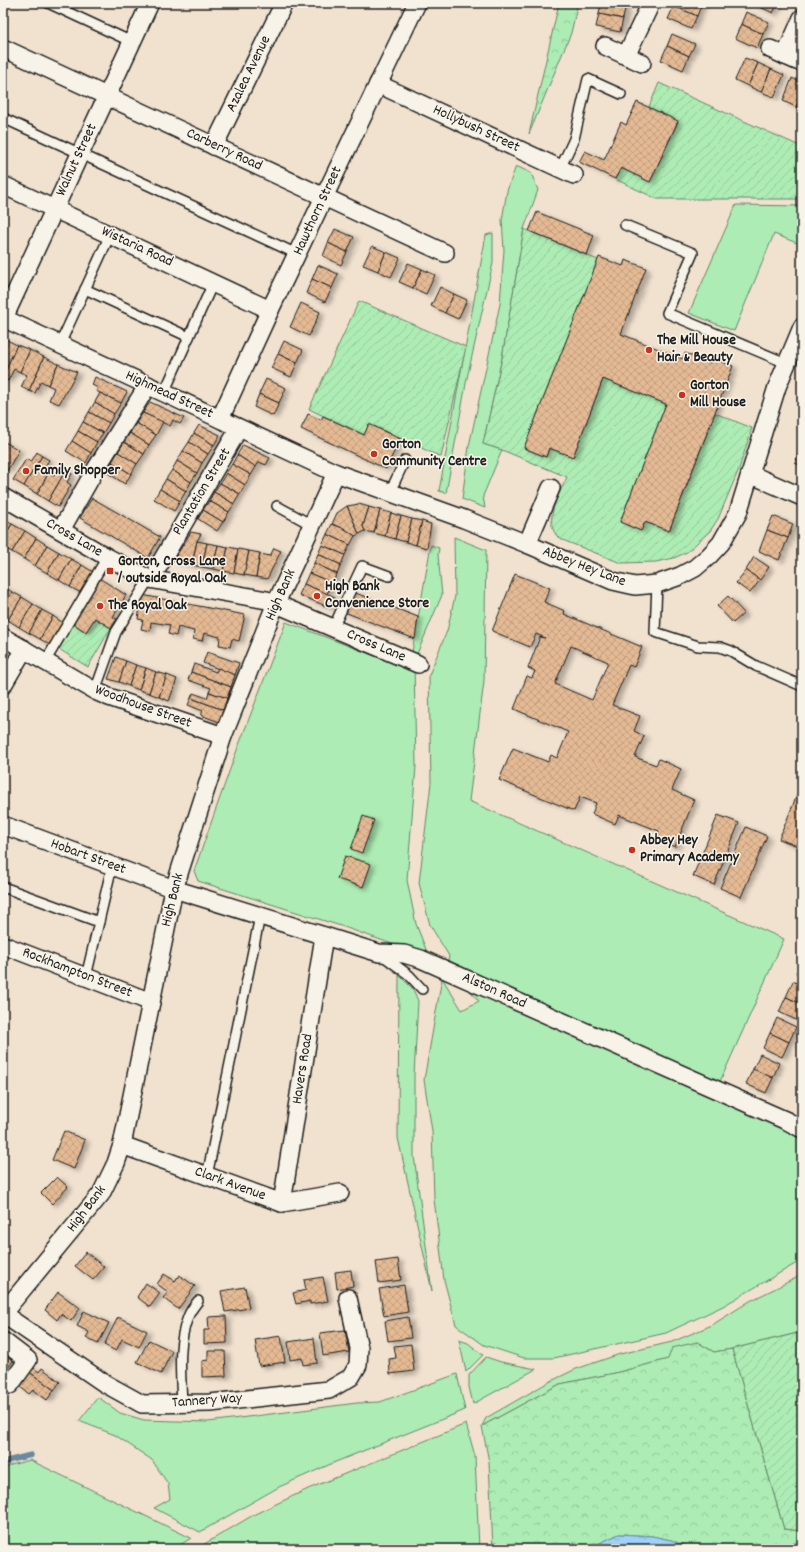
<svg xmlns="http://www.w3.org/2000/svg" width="805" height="1552" viewBox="0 0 805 1552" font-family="Dekko,sans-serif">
<defs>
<pattern id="forest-crowns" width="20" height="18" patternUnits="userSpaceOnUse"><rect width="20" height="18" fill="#adecb4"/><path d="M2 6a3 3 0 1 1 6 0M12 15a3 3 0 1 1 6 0" fill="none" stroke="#94ca9a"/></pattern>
<pattern id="garden-furrows" width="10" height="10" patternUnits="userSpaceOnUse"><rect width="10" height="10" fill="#adecb4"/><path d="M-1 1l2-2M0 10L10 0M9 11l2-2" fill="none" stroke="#94ca9a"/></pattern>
<pattern id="water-ripples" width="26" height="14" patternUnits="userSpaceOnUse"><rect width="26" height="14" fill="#9ed2fc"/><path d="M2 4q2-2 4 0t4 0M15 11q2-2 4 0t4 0" fill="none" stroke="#88b4d7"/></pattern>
<pattern id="building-cross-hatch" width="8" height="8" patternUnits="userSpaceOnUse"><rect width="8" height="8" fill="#e4ba94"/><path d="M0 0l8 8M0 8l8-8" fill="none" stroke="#c39f7f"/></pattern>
<filter id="shadow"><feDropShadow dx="4.5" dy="2.5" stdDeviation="2" flood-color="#0004"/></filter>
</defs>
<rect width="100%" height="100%" fill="#f1e2cf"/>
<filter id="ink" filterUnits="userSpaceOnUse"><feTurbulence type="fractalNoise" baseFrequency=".025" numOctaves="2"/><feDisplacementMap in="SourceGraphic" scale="8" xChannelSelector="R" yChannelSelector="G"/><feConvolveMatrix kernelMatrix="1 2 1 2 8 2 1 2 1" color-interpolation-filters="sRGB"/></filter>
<g filter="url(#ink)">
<!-- green -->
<g fill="#adecb4" stroke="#648468">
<polygon points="516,166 531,173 538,190 524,229 502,358 483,444 502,450 483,496 485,508 462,499 469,446 500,304 504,250 502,220 507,191"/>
<polygon points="736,205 802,206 802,245 774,234 734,331 689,313"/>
<polygon points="493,233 493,263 467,378 446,493 439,491 486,235"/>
<polygon points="454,537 486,550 484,681 469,801 784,939 718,1086 448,960 449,956 430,925 419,883 431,783 429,675 447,631 455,596"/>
<polygon points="431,545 439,548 438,555 442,595 414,661 416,766 407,880 416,924 429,957 344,927 198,881 194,871 234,758 286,622 409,669"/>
<polygon points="399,975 413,989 418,1001 414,1076 414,1156 432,1291 398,1138"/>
<polygon points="442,978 462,1010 479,1001 463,983 802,1137 802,1260 723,1306 666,1333 554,1358 524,1358 484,1345 456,1325 444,1280 434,1199 432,1131 424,1080"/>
<polygon points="802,1275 802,1332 732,1349 714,1352 697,1342 669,1359 615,1373 560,1384 482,1426 486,1418 547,1383 576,1369 620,1354 672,1342 712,1325 750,1301"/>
<polygon points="459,1340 468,1343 483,1355 466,1372"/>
<polygon points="486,1357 501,1362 536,1369 473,1404 469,1387 469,1375"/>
<polygon points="457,1374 465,1410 333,1463 279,1487 200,1532 154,1508 170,1499 168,1484 152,1460 115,1435 79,1421 98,1397 120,1413 144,1420 208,1422 357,1403 380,1402"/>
<polygon points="466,1424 475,1456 479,1549 196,1549 255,1514 308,1489"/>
<polygon points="30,1460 191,1538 174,1549 3,1549 3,1470 11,1465"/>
</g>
<!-- forest -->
<g fill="url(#forest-crowns)" stroke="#648468">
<polygon points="559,3 578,3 571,33 529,134"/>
<polygon points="697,1342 714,1352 732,1349 784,1529 802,1531 802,1549 693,1549 671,1540 652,1536 619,1534 587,1549 493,1549 489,1462 482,1426 560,1384 615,1373 668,1359 672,1348"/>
</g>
<!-- garden -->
<g fill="url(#garden-furrows)" stroke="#648468">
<polygon points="659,83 802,147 802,199 657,199 615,179 621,168 650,182 678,122 649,107"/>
<path d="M 524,229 L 598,260 L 524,448 L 546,457 L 549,448 L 573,457 L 603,379 L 666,404 L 620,522 L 641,531 L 645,522 L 669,531 L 715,413 L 752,428 L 739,469 L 718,519 L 710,531 L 687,552 L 674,558 L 656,562 L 621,563 L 560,539 C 541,523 559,495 567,477 L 502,450 L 483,444 L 502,358 Z"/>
<polygon points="359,301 466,347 441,457 369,424 364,435 309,409"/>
<polygon points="95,618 111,628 88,667 57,648 71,622 86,632"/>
<polygon points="802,1332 802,1531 784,1529 732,1349"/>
</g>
<!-- water -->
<polygon fill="url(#water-ripples)" stroke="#6a89a2" points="619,1534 652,1536 671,1540 693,1549 587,1549"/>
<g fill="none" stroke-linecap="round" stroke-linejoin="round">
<!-- stream -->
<polyline stroke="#6a89a2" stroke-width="5.5" points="3,1464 7,1461 31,1455"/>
</g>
<!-- building -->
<g fill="url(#building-cross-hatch)" stroke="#1c1c1c" fill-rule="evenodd" filter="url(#shadow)">
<polygon points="601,3 626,4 623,19 599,14"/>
<polygon points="675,3 702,3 697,16 674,6"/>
<polygon points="752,3 778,3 773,13"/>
<polygon points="674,6 697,16 691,29 668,19"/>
<polygon points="746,12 769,22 763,34 741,24"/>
<polygon points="599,14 623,19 620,32 596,27"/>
<polygon points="741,24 763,34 757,48 735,38"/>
<polygon points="672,34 695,44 689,56 667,46"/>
<polygon points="667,46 689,56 683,70 661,60"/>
<polygon points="745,58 758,63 748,86 735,80"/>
<polygon points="758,63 771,69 761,92 748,86"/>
<polygon points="771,69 784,75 774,97 761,92"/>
<polygon points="792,78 802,83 802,93 796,107 783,101"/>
<polygon points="802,93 802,109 796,107"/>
<polygon points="637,102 678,121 650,182 621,168 615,179 579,162 585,151 604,160 621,122 626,125"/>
<polygon points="537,212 594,235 587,255 529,231"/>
<polygon points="335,229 354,237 347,252 328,243"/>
<polygon points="328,243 347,252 341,265 323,256"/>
<polygon points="372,246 386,252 378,271 363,265"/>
<polygon points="386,252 400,258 391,277 378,271"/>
<polygon points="599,257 623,266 625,260 646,268 621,334 683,359 685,353 711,363 712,358 733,366 669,531 645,522 641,531 620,522 666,404 603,379 573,457 549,448 546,457 524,448"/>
<polygon points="408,263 422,269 413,288 399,282"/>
<polygon points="318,265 338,274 332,288 312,279"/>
<polygon points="422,269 435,275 426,294 413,288"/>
<polygon points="312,279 332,288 325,302 306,293"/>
<polygon points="440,287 454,294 445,313 431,306"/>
<polygon points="454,294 467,300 458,319 445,313"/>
<polygon points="301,303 320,312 309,336 290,327"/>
<polygon points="5,339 17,345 3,376 3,343"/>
<polygon points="284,341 303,350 297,363 278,354"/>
<polygon points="17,345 30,350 20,372 14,369 8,381 3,378 3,376"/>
<polygon points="30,350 44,357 29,391 21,387 27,375 20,372"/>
<polygon points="278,354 297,363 291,377 271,368"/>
<polygon points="44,357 58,364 48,385 41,381 35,393 29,391"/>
<polygon points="58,364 77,372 59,404 49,400 54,388 48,385"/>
<polygon points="95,377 127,392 121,403 96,391 98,388 92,385"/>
<polygon points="266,379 286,388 279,403 259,394"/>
<polygon points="100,393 121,403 114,414 95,402"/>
<polygon points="259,394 279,403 273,416 254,407"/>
<polygon points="95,402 114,414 109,423 89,412"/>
<polygon points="150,402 184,418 180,424 173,420 170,426 143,413"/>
<polygon points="89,412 109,423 103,433 83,422"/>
<polygon points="143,413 163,422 156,435 136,423"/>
<polygon points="308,414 321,420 323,416 364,435 369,424 400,439 386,469 301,429"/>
<polygon points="83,422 103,433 97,442 78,431"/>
<polygon points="136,423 156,435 149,445 130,433"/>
<polygon points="199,425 220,435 214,445 194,433"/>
<polygon points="78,431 97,442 91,453 72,441"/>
<polygon points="130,433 149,445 144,454 124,442"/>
<polygon points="194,433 214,445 208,454 189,442"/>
<polygon points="3,441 19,450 7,471 3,468"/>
<polygon points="72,441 91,453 86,463 66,451"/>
<polygon points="124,442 144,454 137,464 118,452"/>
<polygon points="189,442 208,454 202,463 183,451"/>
<polygon points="243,445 270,458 266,465 259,462 256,467 237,455"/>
<polygon points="800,448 802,449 802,466 795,463"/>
<polygon points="183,451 202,463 197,473 177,461"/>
<polygon points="37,452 42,456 24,486 13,480 26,459 31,462"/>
<polygon points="118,452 137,464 131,474 112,462"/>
<polygon points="237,455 256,467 251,475 232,464"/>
<polygon points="42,456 49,460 43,469 49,472 37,494 24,486"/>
<polygon points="177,461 197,473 191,482 172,470"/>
<polygon points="112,462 131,474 125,484 106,472"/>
<polygon points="232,464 251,475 245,485 226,473"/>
<polygon points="59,466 66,470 48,501 37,494 49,472 54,475"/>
<polygon points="66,470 72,474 67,482 71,485 58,507 48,501"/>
<polygon points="172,470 191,482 186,491 166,479"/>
<polygon points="226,473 245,485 240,494 220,483"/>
<polygon points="166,479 186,491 180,501 160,489"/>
<polygon points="220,483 240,494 234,504 214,492"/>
<polygon points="160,489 180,501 174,511 154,499"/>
<polygon points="214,492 234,504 229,512 209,501"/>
<polygon points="92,498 160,537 148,558 80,518"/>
<polygon points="209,501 229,512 223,522 203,510"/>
<polygon points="359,504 369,507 363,526 365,531 359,534 347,506"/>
<polygon points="347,506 359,534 355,536 345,529 332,524 337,513"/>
<polygon points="369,507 380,510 374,533 365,531 363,526"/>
<polygon points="203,510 223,522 217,531 198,519"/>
<polygon points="380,510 391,513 385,536 374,533"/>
<polygon points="391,513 401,516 395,539 385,536"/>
<polygon points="401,516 412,519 406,542 395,539"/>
<polygon points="773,516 793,524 788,538 767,530"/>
<polygon points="3,519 12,524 3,539"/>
<polygon points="412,519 422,521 416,545 406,542"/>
<polygon points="422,521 431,524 427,548 416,545"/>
<polygon points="12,524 25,531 12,552 3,547 3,539"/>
<polygon points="332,524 345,529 355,536 350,545 327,534"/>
<polygon points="767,530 788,538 779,560 759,551"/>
<polygon points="25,531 36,538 24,559 12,552"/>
<polygon points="191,532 201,534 197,541 192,565 173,561"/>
<polygon points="327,534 350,545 345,555 322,545"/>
<polygon points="36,538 47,545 35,566 24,559"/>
<polygon points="197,541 207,543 202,567 192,565"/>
<polygon points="207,543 218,545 213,569 202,567"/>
<polygon points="47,545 59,552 47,573 35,566"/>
<polygon points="218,545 228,547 223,571 213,569"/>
<polygon points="322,545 345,555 341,565 318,554"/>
<polygon points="228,547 238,549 234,573 223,571"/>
<polygon points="274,548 281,551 267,579 256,577 260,554 270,556"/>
<polygon points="238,549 249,551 244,575 234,573"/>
<polygon points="249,551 260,553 256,577 244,575"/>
<polygon points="59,552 71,559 59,580 47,573"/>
<polygon points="318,554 341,565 337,574 314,563"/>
<polygon points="754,557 769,567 760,580 746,570"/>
<polygon points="71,559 82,565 70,587 59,580"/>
<polygon points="314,563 337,574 332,583 309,573"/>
<polygon points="82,565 93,572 81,593 70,587"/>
<polygon points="746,570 760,580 750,593 736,583"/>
<polygon points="309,573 332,583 327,594 304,584"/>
<path d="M 515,574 L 550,588 L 544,602 L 565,611 L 564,614 L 642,647 L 634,667 L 629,665 L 612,705 L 640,716 L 634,731 L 644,736 L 635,757 L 656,765 L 659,759 L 681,769 L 672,790 L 694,800 L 675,847 L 656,839 L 659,831 L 619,815 L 615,824 L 592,814 L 596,803 L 580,797 L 574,811 L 499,780 L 513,748 L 548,762 L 551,755 L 557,758 L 568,732 L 514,709 L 527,676 L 532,678 L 535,671 L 528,668 L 540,637 L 545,638 L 536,634 L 530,647 L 492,631 ZM 571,646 L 608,662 L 592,700 L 555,684 Z"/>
<polygon points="99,578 126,595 113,617 117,619 111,628 95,618 86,632 71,622"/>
<polygon points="304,584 335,597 331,608 299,595"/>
<polygon points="3,586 12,592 3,606"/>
<polygon points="12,592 22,597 8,620 3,617 3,606"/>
<polygon points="353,592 418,617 415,639 344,612"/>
<polygon points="142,595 245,615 239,641 232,639 230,647 219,645 220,637 204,633 202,641 193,639 194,631 178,627 176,636 168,634 170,625 151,622 150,631 141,629 143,620 138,619"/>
<polygon points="728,596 744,613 733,623 717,606"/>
<polygon points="22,597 33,604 19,627 8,620"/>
<polygon points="33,604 42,610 29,633 19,627"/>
<polygon points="42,610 53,616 40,639 29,633"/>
<polygon points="53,616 63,623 50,645 40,639"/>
<polygon points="207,652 239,663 235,675 203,663"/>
<polygon points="116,657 126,661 119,682 108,679"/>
<polygon points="126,661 136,665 129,686 119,682"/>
<polygon points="194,664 216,672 218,668 235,675 231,687 191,672"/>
<polygon points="136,665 146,668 139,690 129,686"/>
<polygon points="146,668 156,672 149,693 139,690"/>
<polygon points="156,672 167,675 159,697 149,693"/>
<polygon points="191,672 231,687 227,698 209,692 211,688 188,680"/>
<polygon points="167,675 177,679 169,701 159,697"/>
<polygon points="209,692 227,698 223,710 191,698 193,693 207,698"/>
<polygon points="191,698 223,710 219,722 201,715 203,711 188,705"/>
<polygon points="799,790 802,792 802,843 800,847 779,839"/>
<polygon points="718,815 739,823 714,885 693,876"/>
<polygon points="363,816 374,820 362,853 351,849"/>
<polygon points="746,827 767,836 741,897 720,888"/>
<polygon points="345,856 371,864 363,887 337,879"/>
<polygon points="802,961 802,976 796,973"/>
<polygon points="793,981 802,986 802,1004 786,997"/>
<polygon points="786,997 802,1004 802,1012 798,1021 779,1012"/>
<polygon points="777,1018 796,1027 789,1042 770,1033"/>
<polygon points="770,1033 789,1042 782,1057 763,1048"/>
<polygon points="760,1054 779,1063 773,1078 753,1069"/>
<polygon points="753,1069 773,1078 766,1093 746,1084"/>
<polygon points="64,1131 85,1140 74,1169 52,1160"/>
<polygon points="57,1177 68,1187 52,1204 41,1193"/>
<polygon points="86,1252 104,1267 93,1280 75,1266"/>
<polygon points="398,1259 401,1280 379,1283 376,1262"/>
<polygon points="351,1270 353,1286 337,1289 335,1272"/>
<polygon points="164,1274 175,1281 179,1275 195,1286 178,1309 163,1298 168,1292 157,1284"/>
<polygon points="323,1277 328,1301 310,1304 310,1301 296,1304 293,1293 306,1290 304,1280"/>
<polygon points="146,1283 160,1293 150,1307 137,1297"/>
<polygon points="404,1285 408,1312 384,1316 379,1289"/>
<polygon points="245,1287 249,1308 225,1312 221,1291"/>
<polygon points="58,1292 80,1308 71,1321 61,1314 57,1320 45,1310"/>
<polygon points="84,1311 109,1323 98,1344 86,1338 89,1332 77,1326"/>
<polygon points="226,1316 227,1343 204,1344 204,1330 209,1330 208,1317"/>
<polygon points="118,1317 147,1331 139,1347 122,1339 116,1351 104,1345"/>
<polygon points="408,1317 411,1338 388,1341 385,1321"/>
<polygon points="345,1330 349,1352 323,1356 320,1333"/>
<polygon points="281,1336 285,1362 259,1366 255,1340"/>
<polygon points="314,1338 317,1363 303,1365 302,1358 290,1360 288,1342"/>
<polygon points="149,1340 172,1351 161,1374 137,1362"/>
<polygon points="411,1344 414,1371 390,1374 389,1359 396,1358 394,1346"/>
<polygon points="3,1349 15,1358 7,1369 3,1366"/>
<polygon points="208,1351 225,1351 226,1376 202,1377 202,1361 208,1360"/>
<polygon points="31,1366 39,1372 42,1368 60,1382 54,1390 28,1371"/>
<polygon points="28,1371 54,1390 47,1400 33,1390 29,1394 18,1385"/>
</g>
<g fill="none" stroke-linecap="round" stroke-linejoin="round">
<defs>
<g id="lane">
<polyline points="48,3 132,42"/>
<polyline points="3,118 297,254"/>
<polyline points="560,169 574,139 588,79 621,94"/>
<polyline points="625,225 693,253 667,313 786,363"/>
<polyline points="85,289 189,337"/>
<polyline points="60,344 110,235"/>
<polyline points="164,393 213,283"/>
<polyline points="390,492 405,460"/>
<polyline points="277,506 312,525"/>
<polyline points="657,584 655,632 698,646 720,647 731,651 756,666 802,686"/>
<polyline points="333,628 362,566 389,576"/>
<polyline points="45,662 107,557"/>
<polyline points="95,691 116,632 149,579"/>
<polyline points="3,887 99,922"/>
<polyline points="382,955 409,975 422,989"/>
<polyline points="86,977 112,866"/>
<polyline points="207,1176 260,916"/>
<path d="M 182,1404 C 181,1376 177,1344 188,1317 C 190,1311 194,1306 198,1301"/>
</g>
<g id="street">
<polyline points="605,46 642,63"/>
<polyline points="3,48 445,253"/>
<polyline points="770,49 797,61"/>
<polyline points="626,56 651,3"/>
<polyline points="785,56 802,18"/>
<polyline points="378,84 574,175"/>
<polyline points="214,146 284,3"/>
<polyline points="3,185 270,310"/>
<polyline points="3,318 336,473 464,519 527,544 613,581 635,586 657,584 680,576 695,568 709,556 721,543 738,513 777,387 802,327"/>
<polyline points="4,318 150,3"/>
<polyline points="220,419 270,310 417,3"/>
<polyline points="750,474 802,497"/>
<polyline points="3,497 107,557 149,579 267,600 418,664"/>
<polyline points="61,530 94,472 148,385"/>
<polyline points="527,544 551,488"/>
<polyline points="158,567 234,437"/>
<polyline points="3,637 95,691 109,697 223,736"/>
<polyline points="3,685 24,649"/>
<polyline points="3,825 174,889 379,953 404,954 421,959 787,1121 802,1129"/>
<polyline points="3,945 151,1002"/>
<polyline points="122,1145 282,1203 340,1193"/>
<polyline points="282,1203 324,936"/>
<polyline points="3,1313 101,1194 116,1163 122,1145 174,889 223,736 276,603 336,473"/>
<polyline points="3,1314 104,1383 142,1404 210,1403 329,1390 351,1377 358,1365 359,1348 348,1298"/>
<polyline points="3,1341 28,1360 10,1385"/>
</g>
</defs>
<!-- lane casing -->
<use href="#lane" stroke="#1c1c1c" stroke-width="12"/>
<!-- street casing -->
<use href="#street" stroke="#1c1c1c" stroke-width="20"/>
<!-- lane -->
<use href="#lane" stroke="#f7f3e8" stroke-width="9"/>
<!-- street -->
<use href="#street" stroke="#f7f3e8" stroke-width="17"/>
</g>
</g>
<!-- markers -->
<g fill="#c8321e" stroke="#f7f3e8" stroke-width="1.5">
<circle cx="649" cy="350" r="4"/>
<circle cx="682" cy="395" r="4"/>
<circle cx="374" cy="454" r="4"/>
<circle cx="26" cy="471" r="4"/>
<rect x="106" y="567" width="8" height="8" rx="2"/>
<circle cx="317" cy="596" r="4"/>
<circle cx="100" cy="606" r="4"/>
<circle cx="632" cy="850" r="4"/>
</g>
<g text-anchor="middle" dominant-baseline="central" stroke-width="3" stroke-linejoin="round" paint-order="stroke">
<!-- street labels -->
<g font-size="15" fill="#1c1c1c" stroke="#f7f3e8">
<text transform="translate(249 74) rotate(-64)">Azalea Avenue</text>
<text transform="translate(476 129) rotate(25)">Hollybush Street</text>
<text transform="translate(224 150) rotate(25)">Carberry Road</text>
<text transform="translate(77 160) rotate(-65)">Walnut Street</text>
<text transform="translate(318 211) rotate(-65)">Hawthorn Street</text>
<text transform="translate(137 247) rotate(25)">Wistaria Road</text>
<text transform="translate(169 395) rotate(25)">Highmead Street</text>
<text transform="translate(202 492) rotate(-59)">Plantation Street</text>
<text transform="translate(74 538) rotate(30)">Cross Lane</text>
<text transform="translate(584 567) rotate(21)">Abbey Hey Lane</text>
<text transform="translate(281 595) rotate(-66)">High Bank</text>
<text transform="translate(376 646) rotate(23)">Cross Lane</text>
<text transform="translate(143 707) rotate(20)">Woodhouse Street</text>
<text transform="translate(88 857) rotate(20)">Hobart Street</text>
<text transform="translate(173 900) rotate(-76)">High Bank</text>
<text transform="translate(77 973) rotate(21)">Rockhampton Street</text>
<text transform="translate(494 991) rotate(24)">Alston Road</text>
<text transform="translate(303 1069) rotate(-81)">Havers Road</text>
<text transform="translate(230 1184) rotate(20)">Clark Avenue</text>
<text transform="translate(87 1209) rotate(-53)">High Bank</text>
<text transform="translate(207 1401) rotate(-4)">Tannery Way</text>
</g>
<!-- poi labels -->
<g font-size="15" font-weight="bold" fill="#1c1c1c" stroke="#f7f3e8" text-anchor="start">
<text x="657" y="341">The Mill House<tspan x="657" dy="17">Hair &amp; Beauty</tspan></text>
<text x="690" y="386">Gorton<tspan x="690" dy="17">Mill House</tspan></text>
<text x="382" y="445">Gorton<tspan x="382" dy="17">Community Centre</tspan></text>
<text x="34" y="471">Family Shopper</text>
<text x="118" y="562">Gorton, Cross Lane<tspan x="118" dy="17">/ outside Royal Oak</tspan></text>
<text x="325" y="587">High Bank<tspan x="325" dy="17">Convenience Store</tspan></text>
<text x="108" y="606">The Royal Oak</text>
<text x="640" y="841">Abbey Hey<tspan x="640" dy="17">Primary Academy</tspan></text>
</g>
</g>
<!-- margin -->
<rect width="805" height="1552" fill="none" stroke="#f7f3e8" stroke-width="16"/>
<rect x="8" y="8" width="789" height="1536" fill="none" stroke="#1c1c1c" stroke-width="1.5" filter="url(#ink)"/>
</svg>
